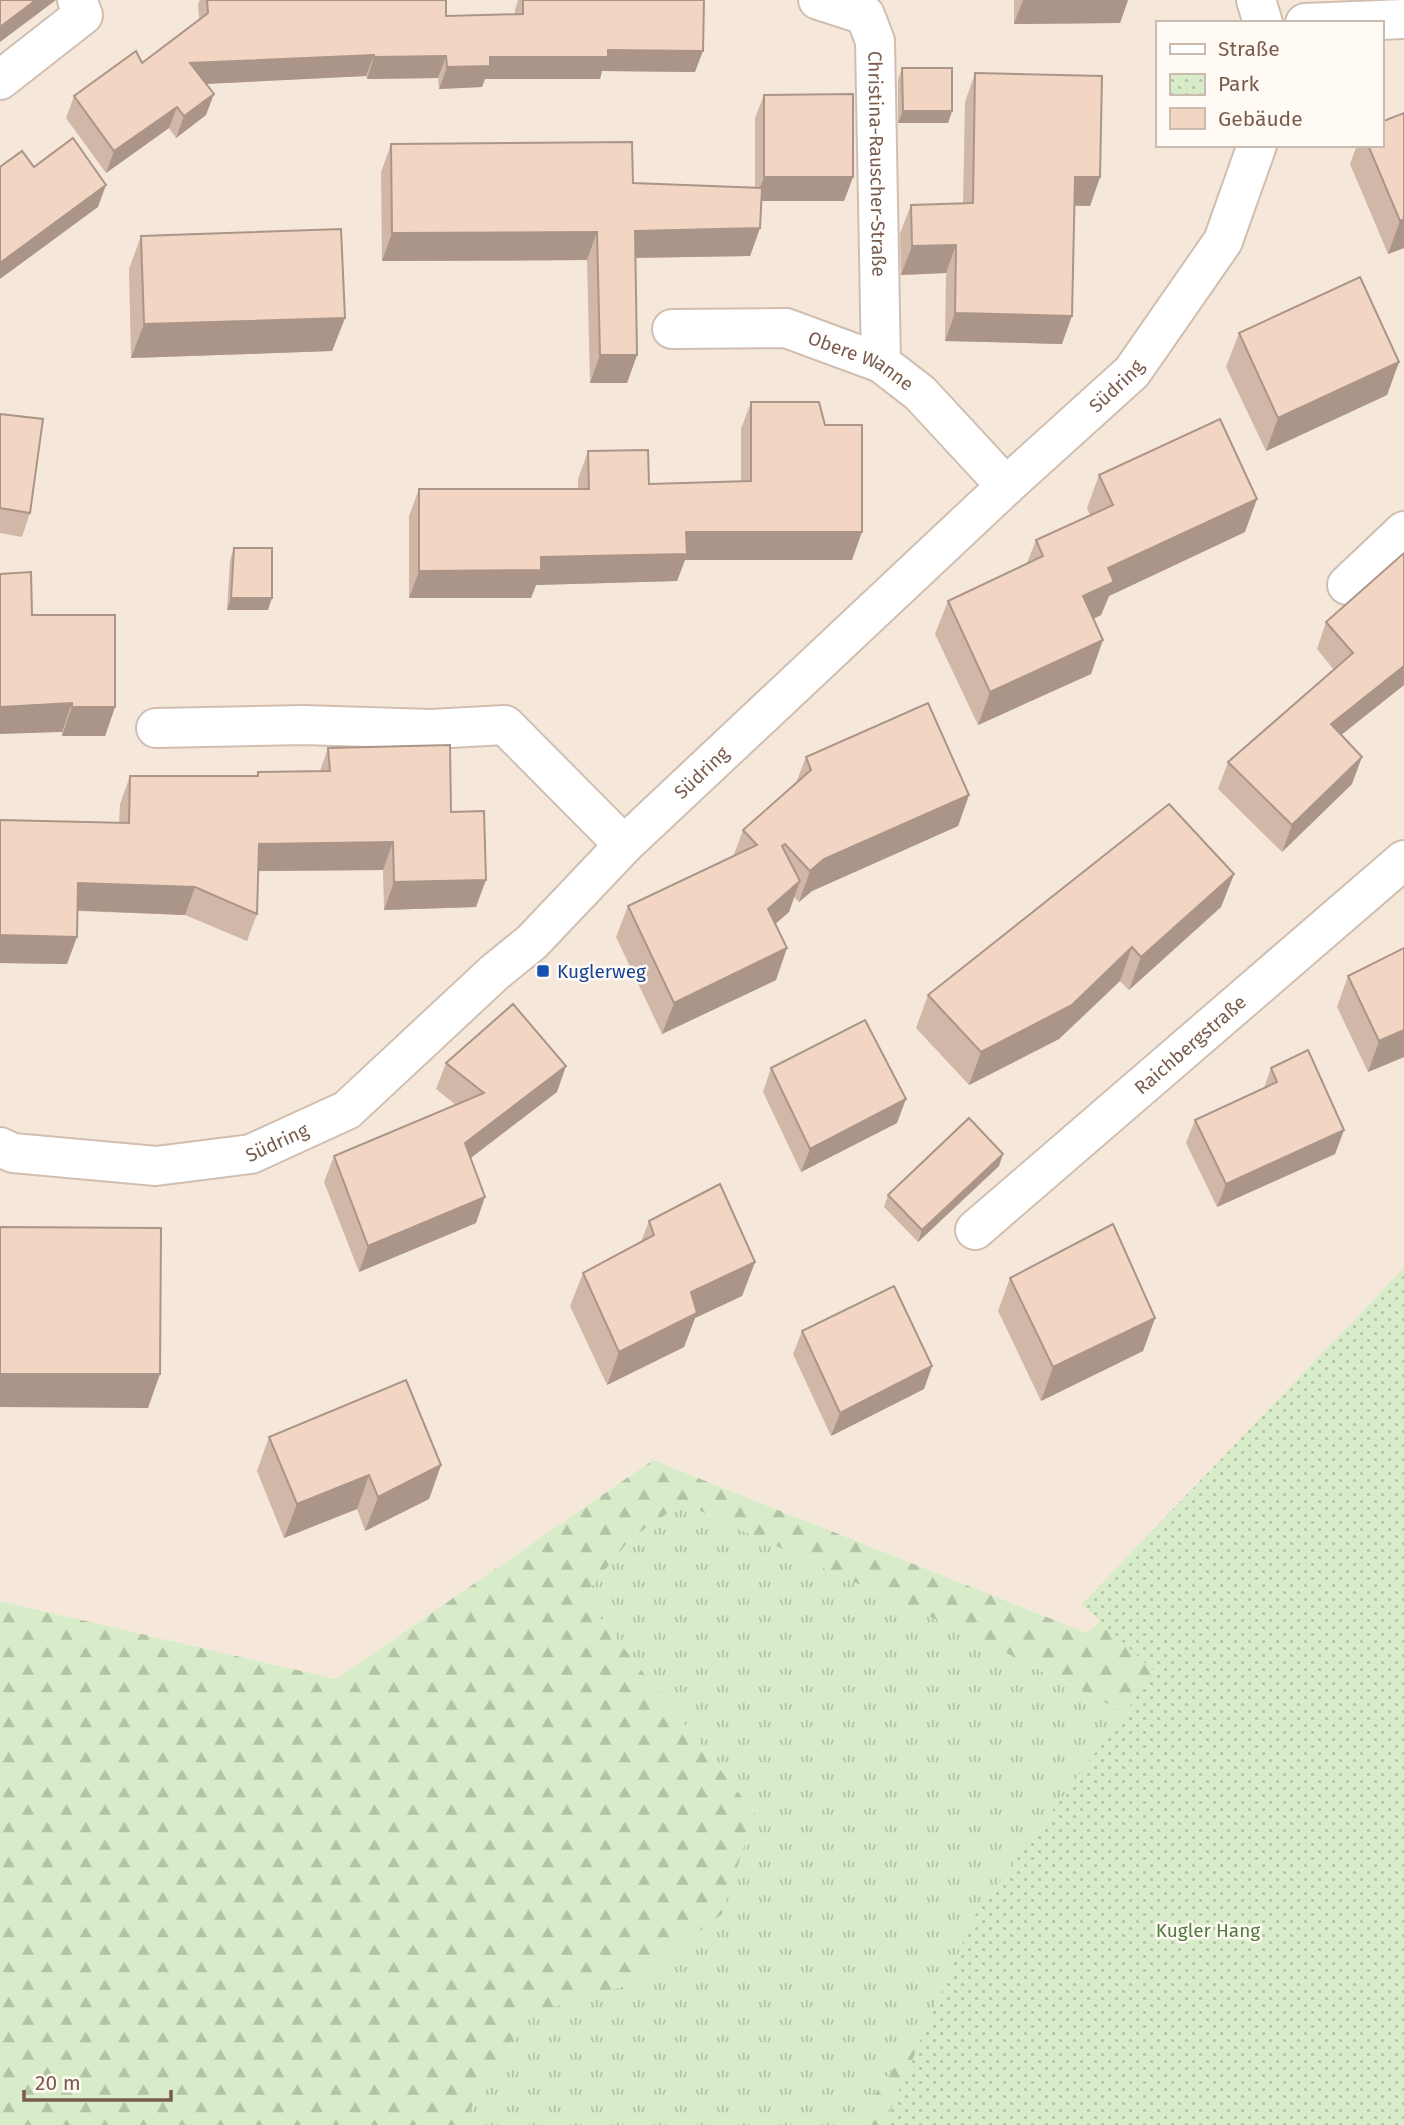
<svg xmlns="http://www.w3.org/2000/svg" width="1404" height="2125" viewBox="0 0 1404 2125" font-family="'Fira Sans',sans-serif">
<defs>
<pattern id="grass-tufts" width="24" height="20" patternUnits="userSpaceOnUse" patternTransform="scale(1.75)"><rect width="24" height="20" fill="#d8ecc9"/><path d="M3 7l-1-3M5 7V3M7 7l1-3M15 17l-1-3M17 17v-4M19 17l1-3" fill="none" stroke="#b4c2a5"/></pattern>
<pattern id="forest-firs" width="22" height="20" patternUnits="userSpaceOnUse" patternTransform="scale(1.75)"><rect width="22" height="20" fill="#d8ecc9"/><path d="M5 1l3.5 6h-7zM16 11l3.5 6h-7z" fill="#b4c2a5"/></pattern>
<pattern id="park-dots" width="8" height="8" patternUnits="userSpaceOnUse" patternTransform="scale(1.75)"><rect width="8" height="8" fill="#d8ecc9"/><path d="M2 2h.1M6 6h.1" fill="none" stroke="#b4c2a5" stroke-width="1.8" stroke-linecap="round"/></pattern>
</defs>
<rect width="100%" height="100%" fill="#fdf6ec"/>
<!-- residential -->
<path fill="#f5e8da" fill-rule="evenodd" d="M 0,0 L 1404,0 L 1404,1349 L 1087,1633 L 653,1460 L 336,1679 L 0,1601 ZM 1157,23 L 1381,23 L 1381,145 L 1157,145 Z"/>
<!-- grass -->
<polygon fill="url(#grass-tufts)" points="683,1503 976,1638 1146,1723 1051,1878 881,2084 857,2125 461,2125 528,2014 628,1985 755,1813 583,1597 631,1538"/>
<!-- forest -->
<polygon fill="url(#forest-firs)" points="1404,1349 1404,2125 857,2125 881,2084 982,1956 1146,1723 976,1638 683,1503 631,1538 583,1597 755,1813 722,1914 628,1985 528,2014 461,2125 0,2125 0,1601 336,1679 653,1460 1087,1633"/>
<!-- park -->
<polygon fill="url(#park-dots)" points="1404,1268 1404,2125 884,2125 975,1915 1155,1672 1082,1604"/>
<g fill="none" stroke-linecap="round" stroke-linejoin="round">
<defs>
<g id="minor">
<path id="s1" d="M 818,0 L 865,15 L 875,41 L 881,363"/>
<polyline points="1256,0 1263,23"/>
<polyline points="1305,23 1404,19"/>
<polyline points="0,80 83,15 77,0"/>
<path id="s2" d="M 672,329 L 786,328 L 881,363 L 920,393 L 1006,486"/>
<polyline points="1347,585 1404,531"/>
<polyline points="156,728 303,725 431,729 505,725 624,845"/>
<path id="s3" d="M 0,1147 L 13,1153 L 156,1166 L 251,1154 L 347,1110 L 495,972 L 532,942 L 624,845 L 1006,486 L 1132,372 L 1223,241 L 1257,145"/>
<path id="s4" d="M 975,1230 L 1404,860"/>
</g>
</defs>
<!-- minor casing -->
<use href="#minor" stroke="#d1beb0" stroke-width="42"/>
<!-- minor -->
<use href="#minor" stroke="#fff" stroke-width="38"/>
</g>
<!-- wall -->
<g fill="#d1b7a8">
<polygon points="200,0 446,0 446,16 515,14 515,10 518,0 704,0 695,72 602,71 600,79 485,79 482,87 439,89 438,78 367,79 366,76 206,84 206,115 176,138 169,128 106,173 66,118 74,96 142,63 199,19 198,4"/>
<polygon points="1014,0 1128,0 1120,23 1014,24"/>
<polygon points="902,68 952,111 948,123 898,123 898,80"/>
<polygon points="975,73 1100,177 1090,206 1074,206 1062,344 945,341 946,273 901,275 900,233 911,205 963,203 965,102"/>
<polygon points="764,95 853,177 844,201 761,201 760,228 750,256 635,258 637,355 627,383 590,383 587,260 382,261 381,172 391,144 633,183 755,188 755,118"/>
<polygon points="1404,113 1404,248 1388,254 1350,164 1357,145 1381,145"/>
<polygon points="141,236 345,318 332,351 131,358 129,269"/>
<polygon points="1239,333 1399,362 1387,395 1266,451 1226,367"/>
<polygon points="751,402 852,560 685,560 677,581 536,585 531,598 409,598 409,516 419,489 578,489 578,479 588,451 649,484 741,482 741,429"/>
<polygon points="0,414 30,513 22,537 0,533"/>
<polygon points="1099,475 1245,532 1109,596 1101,615 1094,619 1091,674 978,725 935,634 948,601 1027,563 1036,540 1090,515 1087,508"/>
<polygon points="234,548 268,610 227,610 230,560"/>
<polygon points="1404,553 1404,685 1341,735 1352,784 1282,852 1218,789 1228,762 1334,670 1317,649 1326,622"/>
<polygon points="32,615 115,707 105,736 62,736 62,732"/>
<polygon points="328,748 451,812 476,907 384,910 383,870 258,871 257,914 247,941 185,915 77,911 67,964 0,963 0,820 119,823 120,804 130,776 256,776 258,772 320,771"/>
<polygon points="806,757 969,795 958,826 812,891 799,902 794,897 789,912 775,923 776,980 662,1034 616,937 628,906 733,857 743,830 796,783"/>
<polygon points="1234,874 1221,907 1129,990 1120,981 1059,1039 969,1085 916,1028 928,995"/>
<polygon points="1404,948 1404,1057 1368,1072 1337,1007 1348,976"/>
<polygon points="446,1063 557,1092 471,1158 476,1223 359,1272 324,1182 334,1156 456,1105 436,1089"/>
<polygon points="771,1068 897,1123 801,1172 763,1092"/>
<polygon points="1271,1068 1344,1130 1335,1154 1217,1207 1186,1143 1195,1120 1264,1088"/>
<polygon points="999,1166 918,1242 884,1207 888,1195"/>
<polygon points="649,1221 755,1262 742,1296 695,1318 684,1347 607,1385 570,1306 583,1273 641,1242"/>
<polygon points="1010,1278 1155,1318 1143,1351 1041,1401 998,1311"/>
<polygon points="802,1331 932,1366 924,1389 831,1436 793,1354"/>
<polygon points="269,1437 441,1465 429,1499 365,1531 357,1509 284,1538 257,1471"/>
</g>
<!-- shaded-wall -->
<g fill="#aa9588">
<polygon points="36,0 56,0 0,42 0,27"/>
<polygon points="1023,0 1128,0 1120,23 1014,24"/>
<polygon points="608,50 703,51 695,72 602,71 600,79 485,79 482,87 439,89 447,67 490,57"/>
<polygon points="374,55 366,76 182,85 190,63"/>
<polygon points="446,56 438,78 367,79 374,57"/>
<polygon points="214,94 206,115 176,138 184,116"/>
<polygon points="177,107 169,128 106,173 114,151"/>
<polygon points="903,111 952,111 948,123 898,123"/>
<polygon points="764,177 853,177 844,201 755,201"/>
<polygon points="1075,177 1100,177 1090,206 1065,205"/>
<polygon points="106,185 98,207 0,279 0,263"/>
<polygon points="1404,219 1404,248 1388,254 1400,221"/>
<polygon points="760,228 750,256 625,258 635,231"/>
<polygon points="597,232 587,260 382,261 392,233"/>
<polygon points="956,245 946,273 901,275 912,246"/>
<polygon points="955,313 1072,316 1062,344 945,341"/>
<polygon points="345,318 332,351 131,358 144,324"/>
<polygon points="600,355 637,355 627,383 590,383"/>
<polygon points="1399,362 1387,395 1266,451 1278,418"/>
<polygon points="1257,499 1245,532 1109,596 1101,615 1071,629 1083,596 1108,568"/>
<polygon points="686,532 862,532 852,560 685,560 677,581 536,585 531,598 409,598 419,571 541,557"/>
<polygon points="231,598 272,598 268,610 227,610"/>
<polygon points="1103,640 1091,674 978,725 990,692"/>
<polygon points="1404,666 1404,685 1321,751 1331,724"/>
<polygon points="72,703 62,732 0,734 0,707"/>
<polygon points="72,707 115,707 105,736 62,736"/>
<polygon points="1362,757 1352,784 1282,852 1292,825"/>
<polygon points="969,795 958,826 812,891 799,902 810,871 824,859"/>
<polygon points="393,842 383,870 249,871 259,844"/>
<polygon points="1234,874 1221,907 1129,990 1141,957"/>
<polygon points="486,880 476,907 384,910 394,882"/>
<polygon points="800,881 789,912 757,940 768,909"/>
<polygon points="78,883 195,887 185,915 68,910"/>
<polygon points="0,935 77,937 67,964 0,963"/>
<polygon points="1132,947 1120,981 1059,1039 969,1085 981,1052"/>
<polygon points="787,948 776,980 662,1034 674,1003"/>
<polygon points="1404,1030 1404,1057 1368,1072 1379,1041"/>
<polygon points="566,1066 557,1092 456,1169 465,1143"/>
<polygon points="906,1099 897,1123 801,1172 810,1149"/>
<polygon points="1344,1130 1335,1154 1217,1207 1226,1184"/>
<polygon points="1003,1154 999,1166 918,1242 922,1230"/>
<polygon points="485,1197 476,1223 359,1272 368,1246"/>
<polygon points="755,1262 742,1296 695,1318 684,1347 607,1385 619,1352 691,1292"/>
<polygon points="1155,1318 1143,1351 1041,1401 1053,1367"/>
<polygon points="932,1366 924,1389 831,1436 840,1413"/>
<polygon points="0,1374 160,1374 148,1408 0,1407"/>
<polygon points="441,1465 429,1499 365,1531 378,1497"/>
<polygon points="369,1475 357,1509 284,1538 297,1504"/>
</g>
<!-- building -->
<g fill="#f3d5c3" stroke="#aa9588" stroke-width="2">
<polygon points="0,0 36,0 0,27"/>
<polygon points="207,0 446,0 446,16 523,14 523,0 704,0 703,51 608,50 608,57 490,57 490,66 447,67 446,56 374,57 374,55 190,63 214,94 184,116 177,107 114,151 74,96 136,51 142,63 208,13"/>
<polygon points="902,68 952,68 952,111 903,111"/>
<polygon points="975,73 1102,76 1100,177 1075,177 1072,316 955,313 956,245 912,246 911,205 973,203"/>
<polygon points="853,94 853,177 764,177 764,95"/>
<polygon points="1404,113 1404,219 1400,221 1368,145 1381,145 1381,122"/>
<polygon points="73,138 106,185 0,263 0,167 22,151 34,167"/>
<polygon points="632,142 633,183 762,188 760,228 635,231 637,355 600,355 597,232 392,233 391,144"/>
<polygon points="341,229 345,318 144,324 141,236"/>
<polygon points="1360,277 1399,362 1278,418 1239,333"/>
<polygon points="751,402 819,402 825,425 862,425 862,532 686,532 687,554 541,557 541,570 419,571 419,489 589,489 588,451 648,450 649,484 751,481"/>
<polygon points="0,414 43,419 30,513 0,508"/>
<polygon points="1220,419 1257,499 1108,568 1114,582 1083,596 1103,640 990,692 948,601 1043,556 1036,540 1113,505 1099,475"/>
<polygon points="234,548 272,548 272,598 231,598"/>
<polygon points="1404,553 1404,666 1331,724 1362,757 1292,825 1228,762 1353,653 1326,622"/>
<polygon points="31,572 32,615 115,615 115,707 72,707 72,703 0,707 0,574"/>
<polygon points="928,703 969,795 824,859 810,871 785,844 782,846 800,881 768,909 787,948 674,1003 628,906 757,845 743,830 811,770 806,757"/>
<polygon points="450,745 451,812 484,811 486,880 394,882 393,842 259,844 257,914 195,887 78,883 77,937 0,935 0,820 129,823 130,776 258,776 258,772 330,771 328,748"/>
<polygon points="1169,804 1234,874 1141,957 1132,947 1072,1005 981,1052 928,995"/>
<polygon points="1404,948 1404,1030 1379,1041 1348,976"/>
<polygon points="513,1004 566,1066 465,1143 485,1197 368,1246 334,1156 484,1093 446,1063"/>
<polygon points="865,1020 906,1099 810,1149 771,1068"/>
<polygon points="1308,1050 1344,1130 1226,1184 1195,1120 1277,1082 1271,1068"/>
<polygon points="969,1118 1003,1154 922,1230 888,1195"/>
<polygon points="720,1184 755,1262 691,1292 697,1313 619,1352 583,1273 654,1235 649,1221"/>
<polygon points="1113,1224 1155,1318 1053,1367 1010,1278"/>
<polygon points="0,1227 161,1228 160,1374 0,1374"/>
<polygon points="894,1286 932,1366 840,1413 802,1331"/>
<polygon points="406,1380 441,1465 378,1497 369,1475 297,1504 269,1437"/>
</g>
<!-- markers -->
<rect fill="#1a4fb4" stroke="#fffaf3" stroke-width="2.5" x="536" y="964" width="14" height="14" rx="3.5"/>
<g text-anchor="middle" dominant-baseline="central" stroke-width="5" stroke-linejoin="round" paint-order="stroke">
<!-- street labels -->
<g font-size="19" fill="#7a5c4d" stroke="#fffaf3">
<text stroke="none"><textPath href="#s1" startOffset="200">Christina-Rauscher-Straße</textPath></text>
<text stroke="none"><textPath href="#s2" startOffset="196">Obere Wanne</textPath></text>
<text stroke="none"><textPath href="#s3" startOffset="1416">Südring</textPath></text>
<text stroke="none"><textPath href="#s3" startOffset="849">Südring</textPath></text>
<text stroke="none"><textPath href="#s4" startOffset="284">Raichbergstraße</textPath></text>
<text stroke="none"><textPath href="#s3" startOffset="282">Südring</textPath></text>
</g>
<!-- transit labels -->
<g font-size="19" fill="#164399" stroke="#fffaf3" text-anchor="start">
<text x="557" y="971">Kuglerweg</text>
</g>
<!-- park labels -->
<g font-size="19" fill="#537a41" stroke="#fffaf3">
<text x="1208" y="1930">Kugler Hang</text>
</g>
</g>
<!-- legend -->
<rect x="1156" y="21" width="228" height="126" fill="#fffaf3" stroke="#cabbb1" stroke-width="2"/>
<rect x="1170" y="44" width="35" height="10" fill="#ffffff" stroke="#cabbb1" stroke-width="2"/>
<text x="1218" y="56" font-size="21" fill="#7a5c4d">Straße</text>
<rect x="1170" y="74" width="35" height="21" fill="url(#park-dots)" stroke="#cabbb1" stroke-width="2"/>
<text x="1218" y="91" font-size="21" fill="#7a5c4d">Park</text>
<rect x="1170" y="108" width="35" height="21" fill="#f3d5c3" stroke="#cabbb1" stroke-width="2"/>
<text x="1218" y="126" font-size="21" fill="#7a5c4d">Gebäude</text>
<!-- scale -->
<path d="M24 2090v10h147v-10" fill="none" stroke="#7a5c4d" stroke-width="3.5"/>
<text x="35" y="2090" font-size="21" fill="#7a5c4d" stroke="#fffaf3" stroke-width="5" paint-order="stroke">20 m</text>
</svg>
